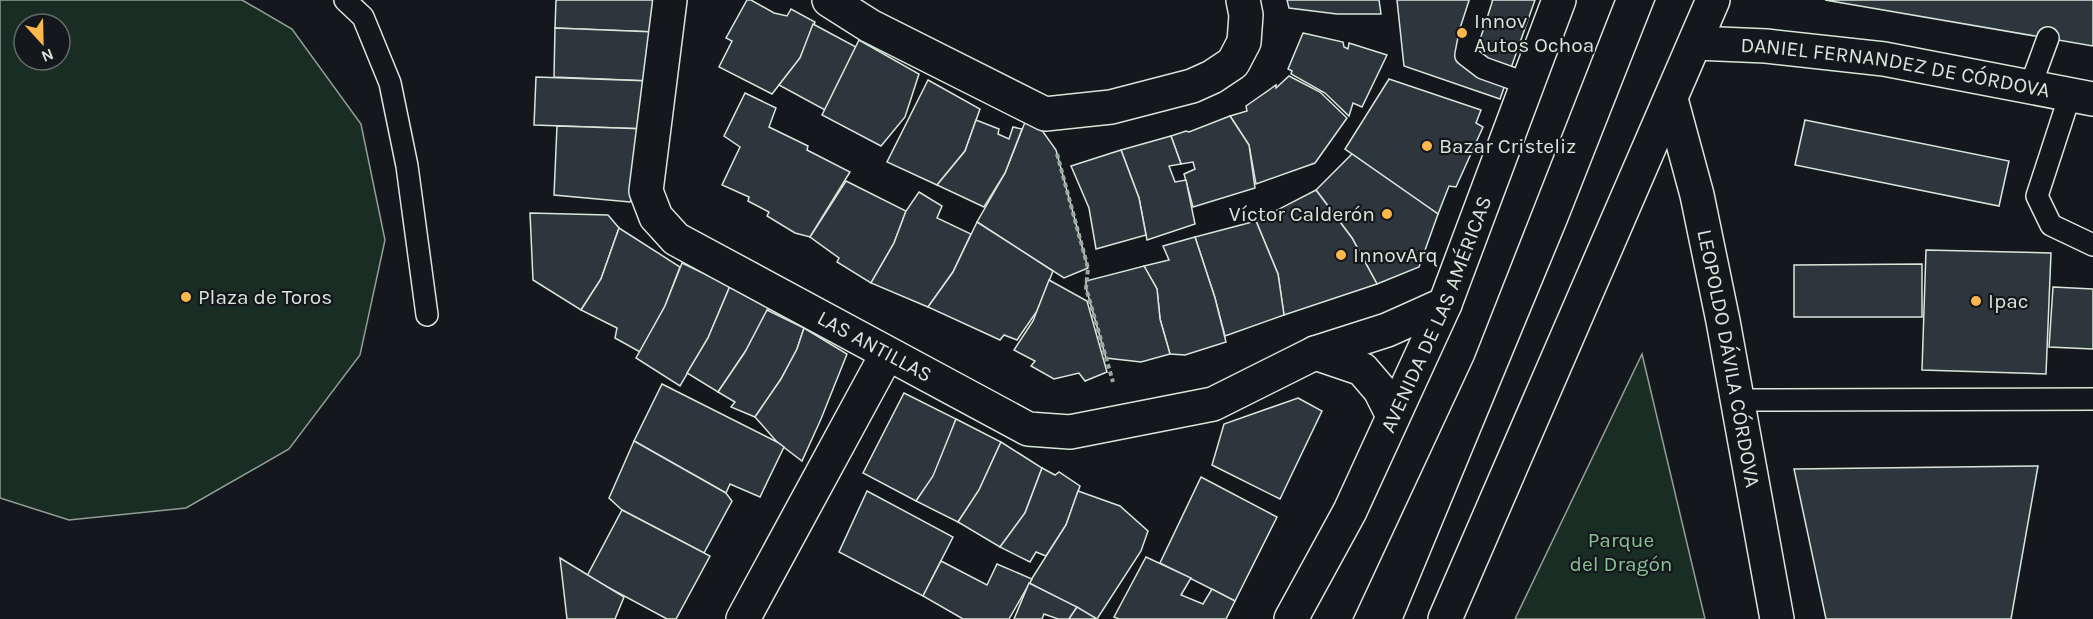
<svg xmlns="http://www.w3.org/2000/svg" width="2093" height="619" viewBox="0 0 2093 619" font-family="Karla,sans-serif">
<rect width="100%" height="100%" fill="#14181c"/>
<!-- green -->
<g fill="#1a2d24" stroke="#939e99" stroke-width="1.5" fill-rule="evenodd">
<path d="M 0,0 L 242,0 L 292,29 L 361,124 L 385,240 L 360,355 L 289,449 L 186,508 L 69,520 L 0,498 ZM 24,24 L 60,24 L 60,60 L 24,60 Z"/>
<polygon points="1642,354 1705,619 1515,619"/>
</g>
<!-- building -->
<g fill="#2c363c" stroke="#d8e6dc" stroke-width="1.5">
<polygon points="556,0 656,0 655,32 555,28"/>
<polygon points="747,0 751,0 774,13 787,16 791,9 815,22 800,58 772,94 719,67 732,41 726,38"/>
<polygon points="1287,0 1379,0 1381,14 1337,14 1289,8"/>
<polygon points="1397,0 1535,0 1500,99 1404,66"/>
<polygon points="1825,0 2093,0 2093,46"/>
<polygon points="813,24 856,47 825,110 779,85 800,58"/>
<polygon points="555,28 655,32 650,81 554,77"/>
<polygon points="1303,33 1343,42 1344,47 1348,49 1349,43 1387,55 1362,107 1353,103 1349,116 1325,93 1291,74 1292,71 1288,69"/>
<polygon points="859,40 919,74 905,117 881,146 822,115"/>
<polygon points="1289,76 1320,92 1347,118 1315,163 1256,184 1249,145 1230,116 1247,111 1246,106 1276,85 1276,88"/>
<polygon points="536,77 650,81 648,129 534,125"/>
<polygon points="1389,79 1481,110 1476,123 1483,127 1456,187 1449,186 1438,214 1345,149"/>
<polygon points="928,80 980,109 965,151 937,185 887,162"/>
<polygon points="745,93 776,108 769,127 808,146 807,150 850,172 810,237 795,233 767,216 769,212 748,201 749,197 722,185 740,147 724,136"/>
<polygon points="1029,112 1056,150 1088,268 1064,278 977,222 1005,173"/>
<polygon points="1230,116 1249,145 1255,188 1193,207 1184,174 1195,169 1193,162 1181,164 1171,136 1186,131 1189,132"/>
<polygon points="976,120 999,129 998,134 1009,139 1013,127 1022,129 1005,173 984,207 937,185 965,151"/>
<polygon points="1805,120 2009,161 1999,206 1795,165"/>
<polygon points="557,126 648,129 645,181 630,202 554,195"/>
<polygon points="1171,136 1181,164 1169,166 1175,182 1186,180 1195,224 1147,240 1139,198 1121,150"/>
<polygon points="1121,150 1139,198 1146,235 1096,249 1089,208 1071,166"/>
<polygon points="1352,154 1438,214 1419,267 1377,284 1352,238 1316,190"/>
<polygon points="846,181 906,211 894,243 871,283 837,262 839,258 810,237"/>
<polygon points="1316,190 1352,238 1377,284 1284,315 1278,274 1256,221"/>
<polygon points="919,192 942,206 937,218 971,234 953,272 928,307 871,283 894,243 906,211"/>
<polygon points="530,213 608,215 619,228 601,279 581,310 533,280"/>
<polygon points="1256,221 1278,274 1284,315 1225,336 1215,298 1195,237"/>
<polygon points="977,222 1053,271 1037,311 1017,340 1004,335 1000,340 928,307 953,272"/>
<polygon points="619,228 680,267 665,306 640,352 615,338 617,328 581,310 601,279"/>
<polygon points="1195,237 1215,298 1226,342 1185,355 1170,354 1160,319 1157,289 1144,266 1169,260 1163,246"/>
<polygon points="1926,250 2051,253 2046,374 1922,370"/>
<polygon points="682,263 730,286 708,338 680,386 636,358 665,306"/>
<polygon points="1922,264 1922,317 1794,317 1794,265"/>
<polygon points="1144,266 1157,289 1160,319 1170,354 1141,362 1106,358 1086,288 1086,281"/>
<polygon points="1049,280 1087,301 1107,372 1085,381 1079,373 1054,379 1031,366 1035,361 1014,350 1033,321"/>
<polygon points="730,286 771,304 747,349 718,392 687,373 708,338"/>
<polygon points="2053,287 2093,289 2093,349 2049,347"/>
<polygon points="767,310 804,328 797,349 781,379 755,417 731,407 735,402 718,392 745,352"/>
<polygon points="804,328 847,354 821,419 802,461 777,442 755,417 781,379 797,349"/>
<polygon points="662,384 777,442 784,447 760,497 730,484 726,493 634,441"/>
<polygon points="904,393 956,419 936,473 916,501 863,473"/>
<polygon points="1298,398 1322,411 1280,499 1212,465 1224,424"/>
<polygon points="956,419 1001,442 979,490 958,522 916,501 933,476"/>
<polygon points="634,441 726,493 732,501 704,553 622,510 609,498"/>
<polygon points="1001,442 1042,468 1025,513 1000,547 958,522 979,490"/>
<polygon points="2038,466 2011,619 1826,619 1794,469"/>
<polygon points="1042,468 1055,475 1059,472 1080,486 1066,525 1046,556 1036,552 1030,562 1000,547 1025,513"/>
<polygon points="1201,477 1277,517 1235,601 1160,563"/>
<polygon points="867,491 953,537 923,596 839,552"/>
<polygon points="1078,491 1120,506 1148,531 1141,551 1097,619 1029,583 1066,525"/>
<polygon points="622,510 710,556 676,619 667,619 587,576"/>
<polygon points="1146,557 1191,578 1181,595 1203,604 1212,589 1235,601 1226,619 1119,619 1114,617"/>
<polygon points="560,558 624,597 615,619 567,619"/>
<polygon points="941,561 987,585 997,564 1032,579 1009,619 963,619 923,596"/>
<polygon points="1029,583 1077,607 1069,619 1058,619 1044,614 1042,619 1014,619"/>
<polygon points="1077,607 1097,619 1069,619"/>
</g>
<g fill="none" stroke-linecap="round" stroke-linejoin="round">
<defs>
<g id="lane">
<polyline points="345,0 363,17 390,83 407,166 427,315"/>
<polyline points="1481,0 1470,34 1466,55 1483,68 1528,84"/>
<polyline points="2030,87 2048,38"/>
<polyline points="2070,95 2037,196 2051,225 2093,245"/>
<polyline points="1737,400 2093,399"/>
</g>
<g id="street">
<path id="s1" d="M 670,0 L 646,191 L 656,217 L 676,239 L 1028,429 L 1070,432 L 1213,404 L 1315,353 L 1387,330 L 1445,304"/>
<polyline points="829,0 870,26 1045,114 1111,107 1192,86 1212,77 1233,63 1244,42 1246,15 1243,0"/>
<path id="s2" d="M 1671,99 L 1697,195 L 1723,321 L 1777,619"/>
<polyline points="1315,353 1362,369 1380,390 1393,416"/>
<polyline points="743,619 887,354"/>
</g>
<g id="secondary">
<path id="s3" d="M 1696,43 L 1766,46 L 1884,59 L 2093,99"/>
</g>
<g id="primary">
<path id="s4" d="M 1291,619 L 1350,511 L 1445,304 L 1559,0"/>
<polyline points="1445,619 1713,0"/>
</g>
</defs>
<!-- lane casing -->
<use href="#lane" stroke="#d8e6dc" stroke-width="24"/>
<!-- street casing -->
<use href="#street" stroke="#d8e6dc" stroke-width="36"/>
<!-- secondary casing -->
<use href="#secondary" stroke="#d8e6dc" stroke-width="36"/>
<!-- primary casing -->
<use href="#primary" stroke="#d8e6dc" stroke-width="36"/>
<!-- path -->
<polyline stroke="#9da8a2" stroke-width="4" stroke-dasharray="4.5 3" stroke-linecap="butt" points="1057,154 1088,268 1086,288 1113,382"/>
<!-- lane -->
<use href="#lane" stroke="#14181c" stroke-width="21"/>
<!-- street -->
<use href="#street" stroke="#14181c" stroke-width="33"/>
<!-- secondary -->
<use href="#secondary" stroke="#14181c" stroke-width="33"/>
<!-- primary -->
<use href="#primary" stroke="#14181c" stroke-width="33"/>
<!-- tram -->
<g stroke="#d8e6dc" stroke-width="1.5">
<polyline points="1353,619 1474,359 1615,0"/>
<polyline points="1403,619 1567,223 1655,0"/>
</g>
</g>
<!-- markers -->
<g fill="#ffb74d" stroke="#14181c" stroke-width="2">
<circle cx="1462" cy="33" r="6"/>
<circle cx="1427" cy="146" r="6"/>
<circle cx="1387" cy="214" r="6"/>
<circle cx="1341" cy="255" r="6"/>
<circle cx="186" cy="297" r="6"/>
<circle cx="1976" cy="301" r="6"/>
</g>
<g text-anchor="middle" dominant-baseline="central" stroke-width="4.5" stroke-linejoin="round" paint-order="stroke">
<!-- poi labels -->
<g font-size="21" fill="#d8e6dc" stroke="#14181c" text-anchor="start">
<text x="1474" y="21">Innov<tspan x="1474" dy="24">Autos Ochoa</tspan></text>
<text x="1439" y="146">Bazar Cristeliz</text>
<text x="1375" y="214" text-anchor="end">Víctor Calderón</text>
<text x="1353" y="255">InnovArq</text>
<text x="198" y="297">Plaza de Toros</text>
<text x="1988" y="301">Ipac</text>
</g>
<!-- street labels -->
<g font-size="21" fill="#d8e6dc" stroke="#14181c">
<text stroke="none"><textPath href="#s3" startOffset="201">DANIEL FERNANDEZ DE CÓRDOVA</textPath></text>
<text stroke="none"><textPath href="#s4" startOffset="338">AVENIDA DE LAS AMÉRICAS</textPath></text>
<text stroke="none"><textPath href="#s1" startOffset="476">LAS ANTILLAS</textPath></text>
<text stroke="none"><textPath href="#s2" startOffset="266">LEOPOLDO DÁVILA CÓRDOVA</textPath></text>
</g>
<!-- park labels -->
<g font-size="21" fill="#8ac095" stroke="#14181c">
<text x="1621" y="540">Parque<tspan x="1621" dy="24">del Dragón</tspan></text>
</g>
</g>
<!-- north arrow -->
<g transform="translate(42 42) rotate(158)"><circle r="28" fill="#14181c" stroke="#626a69" stroke-width="1.5"/>
<path d="M0-4.5L10 22L0 15L-10 22Z" fill="#ffb74d"/>
<text y="-9" font-size="16" font-weight="bold" text-anchor="middle" fill="#d8e6dc">N</text>
</g>
</svg>
